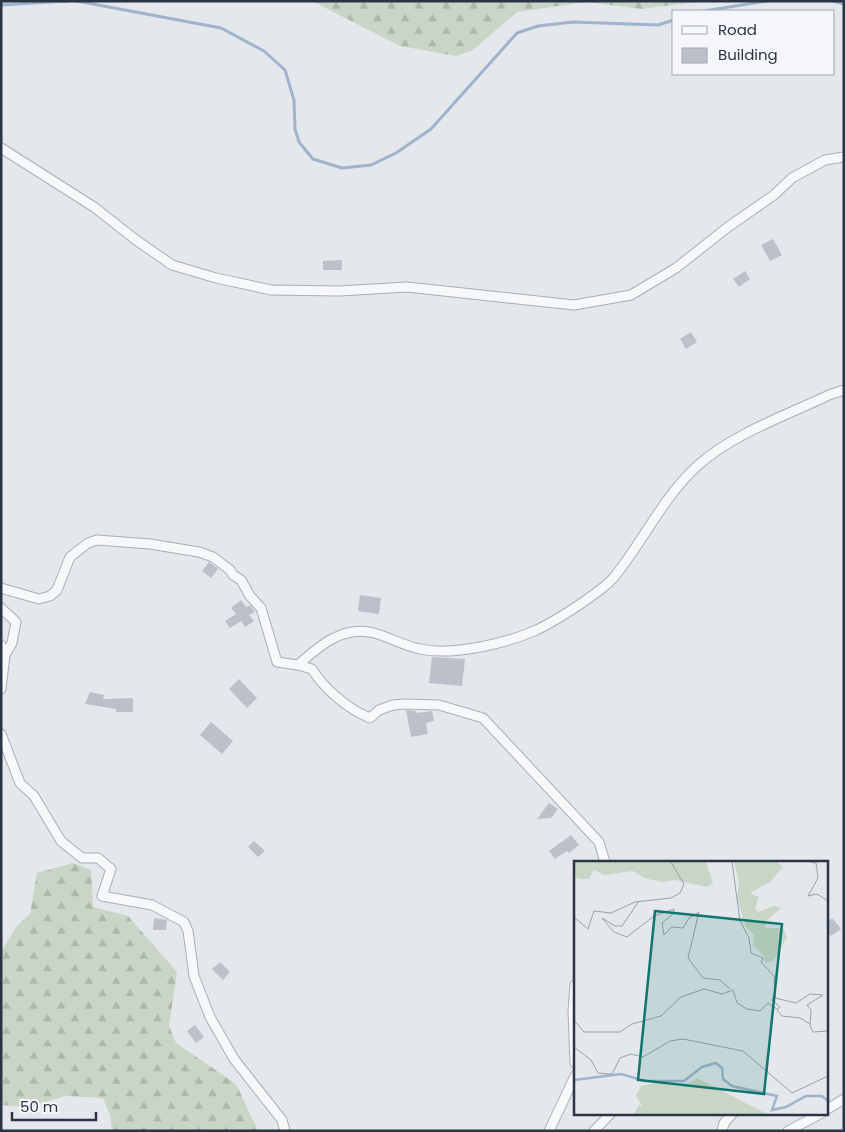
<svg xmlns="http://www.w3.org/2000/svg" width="845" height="1132" viewBox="0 0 845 1132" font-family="Poppins,sans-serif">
<defs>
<pattern id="forest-firs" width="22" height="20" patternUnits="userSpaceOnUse" patternTransform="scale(1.25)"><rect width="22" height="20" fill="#c9d6c5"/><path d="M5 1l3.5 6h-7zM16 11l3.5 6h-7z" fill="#adb8ab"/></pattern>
</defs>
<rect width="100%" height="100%" fill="#e4e7ec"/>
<!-- forest -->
<g fill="url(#forest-firs)">
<polygon points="312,1 704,1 641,9 586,2 517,12 473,50 456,56 400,46"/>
<polygon points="73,863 91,870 93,907 128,916 177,972 169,1026 176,1043 236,1084 258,1131 112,1131 110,1115 103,1098 65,1096 30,1107 1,1105 1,952 16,927 30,914 37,873"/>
</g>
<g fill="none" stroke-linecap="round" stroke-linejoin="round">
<!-- stream -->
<g stroke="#9fb4cc" stroke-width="3">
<polyline points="77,1 221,28 264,51 285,70 294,100 295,129 299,142 313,159 342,168 371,165 396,153 431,129 517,33 538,26 573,22 658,25 674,20"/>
<polyline points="833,1 844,4"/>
<polyline points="1,5 68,1"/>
<polyline points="704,11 767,1"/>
</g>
</g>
<!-- building -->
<g fill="#bbc0ca">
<polygon points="773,239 782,255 770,261 761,245"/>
<polygon points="342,260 342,270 323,270 323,261"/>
<polygon points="745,271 750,279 739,287 733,279"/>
<polygon points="691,332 697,342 686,349 680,339"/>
<polygon points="209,562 218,569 211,578 202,571"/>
<polygon points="360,595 381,598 379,614 358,611"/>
<polygon points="241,600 246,607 250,605 255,612 249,615 254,621 245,627 241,621 230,628 225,621 236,614 231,608"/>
<polygon points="432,657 465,659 462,686 429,683"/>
<polygon points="239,679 257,698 247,708 229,689"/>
<polygon points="90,692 104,695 103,699 133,698 133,712 116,712 116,709 85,704"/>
<polygon points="406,710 416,711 417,713 432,711 434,721 426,723 428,734 411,737"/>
<polygon points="211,722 233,741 222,754 200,735"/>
<polygon points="549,803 558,809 551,818 537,819"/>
<polygon points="571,835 579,845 569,853 567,851 555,859 549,851"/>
<polygon points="254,841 265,851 258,857 248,847"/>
<polygon points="154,918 167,920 166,930 153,930"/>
<polygon points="832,918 841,929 831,936 826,930 826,923"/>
<polygon points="220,962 230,972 223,980 212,969"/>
<polygon points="195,1025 204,1037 196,1043 187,1031"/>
</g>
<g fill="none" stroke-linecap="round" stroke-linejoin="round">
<defs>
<g id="minor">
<polyline points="1,148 94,207 136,240 172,265 216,278 271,290 339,291 407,287 574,305 631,295 676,268 728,227 774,195 792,178 825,160 844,157"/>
<path d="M 1,588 L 39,599 L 50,596 L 57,590 L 70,557 L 88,543 L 97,540 L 150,544 L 199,552 L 213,557 L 230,570 L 233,575 L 241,580 L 250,596 L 261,608 L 277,662 L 298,665 C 319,646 343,625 374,633 C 389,637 404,646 420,649 C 452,656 504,644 534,631 C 553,623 603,591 615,576 C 643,541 663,498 696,467 C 732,434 785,416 829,395 L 844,390"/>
<polyline points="1,608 16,622 12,643 5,655"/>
<polyline points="1,645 5,655 1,689"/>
<path d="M 298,665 L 312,669 C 324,689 348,709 370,718 L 379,710 L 393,705 L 404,704 L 439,705 L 483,718 L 599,842 L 605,862"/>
<polyline points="1,734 20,783 34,796 61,841 82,858 98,858 111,869 102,896 152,905 184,922 188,931 194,976 210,1017 234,1059 282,1120 285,1131"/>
<polyline points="575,985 573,1011 575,1063"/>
<polyline points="826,1110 844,1099"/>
<polyline points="549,1131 575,1076"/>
<polyline points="594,1131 611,1113"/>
<polyline points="722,1131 724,1123 733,1113"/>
<polyline points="788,1131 822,1113"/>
</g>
</defs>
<!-- minor casing -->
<use href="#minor" stroke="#a9aeb7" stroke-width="11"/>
<!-- minor -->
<use href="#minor" stroke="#f7f8fa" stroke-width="9"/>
</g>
<!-- overview -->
<g transform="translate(574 861)">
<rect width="254" height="254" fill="#e4e7ec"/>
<path d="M 0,1 L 132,1 L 139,22 L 133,26 L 101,19 L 87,21 L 70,17 L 59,10 L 30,14 L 20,9 L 15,18 L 6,18 L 0,16 ZM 160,1 L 203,1 L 209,6 L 196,21 L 176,32 L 185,36 L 181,47 L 184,51 L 200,45 L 207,47 L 191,61 L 192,67 L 209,67 L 213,77 L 198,101 L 190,101 L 190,95 L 179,84 L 180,74 L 172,66 L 163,38 L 165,21 ZM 123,217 L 189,251 L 197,253 L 60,253 L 65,244 L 69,246 L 62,235 L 67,225 L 86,221 L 113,223 Z" fill="#c9d6c5"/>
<path fill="none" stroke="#9fb4cc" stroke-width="2.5" d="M 0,219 L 47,213 L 71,220 L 110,220 L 128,206 L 142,202 L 148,207 L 149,218 L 158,225 L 203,235 L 198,249 L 212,246 L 232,235 L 248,235 L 254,240"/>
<path fill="none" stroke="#9a9fa9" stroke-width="1" d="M 158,1 L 166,60 L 175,77 L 177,92 L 189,97 L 187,101 L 200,115 L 201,137 L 222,142 L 236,133 L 249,134 L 233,144 L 237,149 L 236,165 L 239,171 L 254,170M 236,1 L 242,2 L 244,17 L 234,35 L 243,33 L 254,40M 65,40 L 48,65 L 41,65 L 28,57 L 40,71 L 53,76 L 80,55 L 100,48 L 99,53 L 88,62 L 90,74 L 98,66 L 109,67 L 115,57 L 125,51 L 114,97 L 129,117 L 146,119 L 156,128M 0,56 L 14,68 L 20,50 L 37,52 L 61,41 L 97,37 L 106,32 L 110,23 L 97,1M 200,134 L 198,139 L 206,146 L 203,149 L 208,155 L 226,157 L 236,163M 0,159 L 10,171 L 46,171 L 58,163 L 87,155 L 107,136 L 130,128 L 148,133 L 159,129 L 163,142 L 173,148 L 186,150 L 194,142 L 203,148M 0,186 L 17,199 L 24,212 L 34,213 L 38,213 L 46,197 L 57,193 L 69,196 L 96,180 L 109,178 L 169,190 L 218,232 L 254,215"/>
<path fill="#0f766e" fill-opacity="0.15" stroke="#0f766e" stroke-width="2.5" d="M 81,50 L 208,63 L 190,233 L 64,219 Z"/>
<rect width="254" height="254" fill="none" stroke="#2b3445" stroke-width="2.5"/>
</g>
<!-- border -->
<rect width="845" height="1132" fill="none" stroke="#2b3445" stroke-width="5"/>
<!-- legend -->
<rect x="672" y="10" width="162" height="65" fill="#f4f6f9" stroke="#a4a8b1"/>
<rect x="682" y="26" width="25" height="8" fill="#f7f8fa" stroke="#a4a8b1"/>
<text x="718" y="35" font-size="15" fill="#2b3445">Road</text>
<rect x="682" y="48" width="25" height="15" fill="#bbc0ca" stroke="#a4a8b1"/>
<text x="718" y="60" font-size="15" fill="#2b3445">Building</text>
<!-- scale -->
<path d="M12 1112v8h84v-8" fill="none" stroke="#2b3445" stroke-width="2.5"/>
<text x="20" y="1112" font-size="15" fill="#2b3445" stroke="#f4f6f9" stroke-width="4" paint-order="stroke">50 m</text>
</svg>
